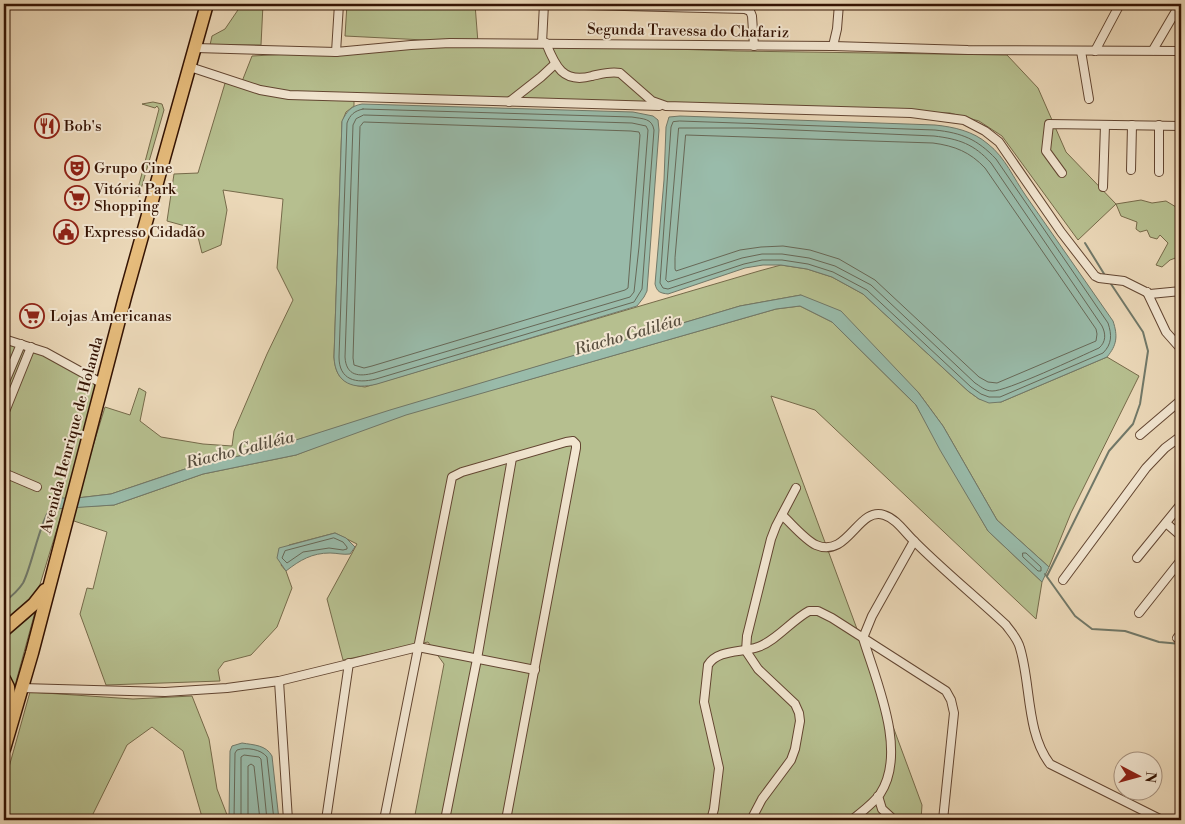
<svg xmlns="http://www.w3.org/2000/svg" width="1185" height="824" viewBox="0 0 1185 824" font-family="'Libre Bodoni',serif">
<rect width="100%" height="100%" fill="#ebd8b8"/>
<filter id="stains"><feTurbulence type="fractalNoise" baseFrequency=".004" numOctaves="4"/><feColorMatrix values="0 0 0 0 .2 0 0 0 0 .09 0 0 0 0 .02 0 0 0 .5 -.17"/></filter>
<radialGradient id="worn" r=".72"><stop offset=".6" stop-color="#630" stop-opacity="0"/><stop offset="1" stop-color="#630" stop-opacity=".3"/></radialGradient>
<!-- green -->
<g fill="#b6bf8f" stroke="#766a4a">
<polygon points="242,4 263,4 261,45 210,45 212,36 225,29"/>
<path d="M 347,4 L 475,4 L 478,43 L 736,51 L 1007,55 L 1038,88 L 1066,152 L 1116,204 L 1141,200 L 1152,203 L 1166,201 L 1181,210 L 1181,256 L 1170,260 L 1162,267 L 1156,265 L 1168,243 L 1160,235 L 1157,239 L 1150,237 L 1147,230 L 1140,232 L 1136,229 L 1137,222 L 1121,216 L 1116,204 L 1078,240 L 1002,136 L 979,121 L 950,113 L 878,112 L 354,98 L 354,106 L 346,112 L 342,122 L 334,357 C 336,379 344,384 365,387 L 759,271 L 781,265 L 807,269 L 832,277 L 863,294 L 968,391 L 979,399 L 1001,402 L 1107,357 L 1139,376 L 1071,513 L 1049,567 L 997,520 L 943,426 L 918,392 L 801,295 L 740,306 L 453,392 L 255,453 L 203,463 L 111,494 L 77,498 L 105,407 L 130,415 L 139,388 L 146,392 L 140,421 L 161,437 L 203,444 L 232,446 L 234,431 L 267,354 L 293,300 L 277,268 L 283,199 L 223,190 L 227,210 L 221,245 L 202,253 L 196,229 L 167,221 L 174,174 L 198,173 L 226,80 L 241,84 L 252,56 L 348,51 L 464,42 L 345,36 Z"/>
<polygon points="153,102 162,104 164,110 139,196 131,194 132,192 137,192 159,109 157,106 155,108 142,104"/>
<polygon points="800,306 832,322 916,405 988,531 1042,582 1036,619 815,410 771,396 922,805 921,820 414,820 444,664 428,642 343,660 327,599 357,544 335,533 289,545 281,565 286,571 292,588 277,627 251,655 224,662 218,670 220,681 106,685 80,614 87,588 93,589 107,532 71,520 75,507 114,505 203,474 296,455 409,410 503,387 776,309"/>
<polygon points="4,338 36,348 101,385 34,604 4,629"/>
<polygon points="35,612 14,689 11,680 4,672 4,635 24,622"/>
<polygon points="30,692 133,699 192,696 209,739 217,789 229,820 202,820 202,817 183,751 152,727 127,745 92,816 88,820 4,820 4,785"/>
</g>
<!-- water -->
<g fill="#9ba" stroke="#717868">
<path d="M 362,104 L 633,112 L 653,116 L 658,120 L 659,130 L 647,291 L 644,297 L 637,306 L 377,384 C 354,390 335,384 334,357 L 342,121 C 347,111 351,106 362,104 Z"/>
<path d="M 680,116 L 935,125 C 954,127 973,131 988,144 C 1005,157 1014,179 1026,196 C 1055,238 1084,279 1113,321 C 1118,336 1117,345 1107,357 L 1001,402 L 989,403 L 979,399 L 968,391 L 863,294 L 832,277 L 807,269 L 781,265 L 763,265 L 745,268 L 668,294 C 660,293 657,292 655,284 L 664,180 L 666,127 L 669,117 Z"/>
<polygon points="801,295 841,311 918,392 943,426 997,520 1049,567 1042,582 988,531 940,450 916,405 832,322 800,306 776,309 406,415 296,455 203,474 114,505 54,509 55,498 77,498 111,494 203,463 255,453 390,410 740,306"/>
<path d="M 335,533 L 346,538 L 355,547 L 350,554 C 343,555 337,553 330,553 C 312,553 300,560 286,571 L 277,558 L 279,548 Z"/>
<path d="M 242,743 C 254,745 266,745 272,756 L 279,820 L 229,820 L 230,751 L 232,746 Z"/>
</g>
<g fill="none" stroke-linecap="round" stroke-linejoin="round">
<!-- shore -->
<g stroke="#676857" stroke-width="1">
<path d="M 363,109 L 632,117 C 643,119 652,118 654,130 L 642,289 L 634,302 L 376,379 C 356,384 339,380 339,357 L 347,123 C 350,115 354,111 363,109 Z"/>
<path d="M 364,115 L 632,123 L 646,126 L 648,130 L 639,247 L 634,292 L 630,297 L 374,373 C 359,377 346,376 345,357 L 353,125 L 356,119 Z"/>
<path d="M 680,121 L 935,130 C 962,133 977,139 996,159 L 1108,323 C 1112,335 1112,344 1103,353 L 1000,397 L 989,397 L 981,394 L 971,387 L 867,290 L 833,272 L 808,264 L 782,260 L 762,260 L 744,264 L 668,289 L 663,288 L 660,283 L 671,127 L 673,122 Z"/>
<polygon points="364,122 631,131 639,132 640,135 628,288 625,290 372,366 364,368 354,365 353,358 360,127"/>
<path d="M 679,128 L 748,128 L 934,136 C 959,139 974,144 991,163 L 1102,326 C 1106,334 1106,342 1099,348 C 1081,356 1005,392 992,391 C 985,391 980,386 975,383 L 871,285 L 835,266 L 809,258 L 782,254 L 762,254 L 742,258 L 668,282 L 666,280 Z"/>
<path d="M 686,135 L 933,143 C 955,146 970,152 985,168 L 1096,329 L 1097,334 L 1096,341 L 997,383 L 988,382 L 979,377 L 875,280 L 839,259 L 810,250 L 783,246 L 761,247 L 740,250 L 676,271 L 675,269 L 675,258 Z"/>
<polygon points="334,538 343,542 347,547 347,549 343,550 329,548 303,552 287,563 282,558 285,551"/>
<polygon points="1023,553 1026,553 1041,567 1041,571 1038,571 1023,557"/>
<path d="M 234,820 L 235,753 L 237,750 C 246,747 261,749 267,757 L 274,820"/>
<polyline points="241,820 241,757 244,755 259,757 261,759 267,820"/>
<polyline points="248,820 248,766 251,764 254,766 260,820"/>
</g>
<!-- stream -->
<g stroke="#717868" stroke-width="2">
<polyline points="1085,243 1106,277"/>
<polyline points="1045,574 1075,616 1092,629 1125,631 1159,642 1181,644"/>
<polyline points="1047,576 1109,451 1133,424 1140,404 1148,351 1143,332 1109,281"/>
<path d="M 4,602 C 12,596 18,591 23,583 C 32,567 42,509 56,503"/>
</g>
<defs>
<g id="minor">
<polyline points="544,4 745,9 750,11 752,16 754,46"/>
<polyline points="542,43 544,4"/>
<path d="M 546,43 C 555,66 563,84 592,76 C 601,74 610,71 620,73 L 652,101 L 666,106 L 911,113 L 964,120 L 985,131 L 999,142 L 1061,232 L 1095,276 L 1099,278 L 1124,281 L 1150,294 L 1181,291"/>
<polyline points="833,46 837,29 839,4"/>
<polyline points="196,48 336,52 411,45 450,43 833,46 968,50 1181,51"/>
<polyline points="1153,50 1180,4"/>
<polyline points="1081,51 1089,99"/>
<polyline points="1095,51 1120,4"/>
<polyline points="336,52 339,4"/>
<polyline points="190,67 260,90 289,95 659,106"/>
<polyline points="509,102 541,77 555,64"/>
<polyline points="1131,170 1132,125"/>
<polyline points="1159,172 1159,125"/>
<polyline points="1062,173 1046,151 1049,124 1181,126"/>
<polyline points="1103,187 1105,125"/>
<polyline points="1147,292 1166,332 1181,349"/>
<polyline points="4,339 45,352 103,384"/>
<polyline points="4,384 21,344"/>
<polyline points="4,414 31,347"/>
<polyline points="1140,435 1181,400"/>
<polyline points="4,473 37,487"/>
<path d="M 782,515 C 791,523 805,540 816,545 C 848,559 858,506 884,515 C 897,519 905,533 915,542 C 944,571 976,597 1006,625 C 1011,632 1018,639 1020,648 C 1031,684 1026,733 1050,764 L 1162,820"/>
<polyline points="1166,523 1181,536"/>
<polyline points="1137,558 1181,504"/>
<polyline points="1063,580 1146,468 1165,448 1181,436"/>
<polyline points="1139,613 1181,560"/>
<polyline points="1177,638 1181,633"/>
<polyline points="279,681 288,820"/>
<polyline points="22,688 165,692 227,688 279,681 418,647 535,670"/>
<polyline points="878,796 882,809 894,820"/>
<polyline points="326,820 349,663"/>
<polyline points="384,820 452,477 462,472 566,442 573,441 576,444 576,448 506,820"/>
<polyline points="445,820 477,659 512,458"/>
<path d="M 711,820 L 714,809 L 719,768 L 704,702 L 708,665 C 718,649 742,653 758,647 C 776,641 792,620 809,611 L 818,611 L 832,618 L 946,691 L 951,700 L 954,713 L 943,820"/>
<polyline points="751,820 762,799 791,760 795,749 800,721 799,713 795,704 758,669 746,651 747,636 771,539 776,526 796,488"/>
<path d="M 852,820 C 861,812 873,804 880,794 C 908,752 876,681 863,638 L 872,616 L 914,541"/>
</g>
<g id="primary">
<polyline points="4,630 34,604 45,590"/>
<polyline points="4,679 8,687 11,713"/>
<polyline points="4,749 32,653 125,297 207,4"/>
</g>
</defs>
<!-- minor casing -->
<use href="#minor" stroke="#624531" stroke-width="10"/>
<!-- primary casing -->
<use href="#primary" stroke="#351404" stroke-width="15"/>
<!-- minor -->
<use href="#minor" stroke="#f2e6d1" stroke-width="8"/>
<!-- primary -->
<use href="#primary" stroke="#e6bc7c" stroke-width="12"/>
</g>
<!-- icons -->
<defs>
<symbol id="restaurant-ring" viewBox="-11 -11 22 22"><circle r="9.5" fill="#f2e6d1" stroke="#8f2418" stroke-width="1.5"/><path d="M-5-6h1v4h1v-4h1v4h1v-4h1v5L-1.5 .5V6h-2V.5L-5-1ZM5-6V6H3V1.5H1.5Q1.5-4 5-6Z" fill="#8f2418"/></symbol>
<symbol id="theatre-ring" viewBox="-11 -11 22 22"><circle r="9.5" fill="#f2e6d1" stroke="#8f2418" stroke-width="1.5"/><path d="M-5-5.5Q0-4 5-5.5V0Q5 5 0 6Q-5 5-5 0ZM-3.3-2.5H-1v1.5H-3.3ZM1-2.5H3.3v1.5H1ZM-2.8 1Q0 5.5 2.8 1Z" fill="#8f2418"/></symbol>
<symbol id="supermarket-ring" viewBox="-11 -11 22 22"><circle r="9.5" fill="#f2e6d1" stroke="#8f2418" stroke-width="1.5"/><path d="M-6-5.5h2.5l.6 2H6L4.5 2H-2.5L-4.4-4H-6ZM-1.5 3.2a1.3 1.3 0 1 0 .1 0ZM3 3.2a1.3 1.3 0 1 0 .1 0Z" fill="#8f2418"/></symbol>
<symbol id="civic-ring" viewBox="-11 -11 22 22"><circle r="9.5" fill="#f2e6d1" stroke="#8f2418" stroke-width="1.5"/><path d="M-.6-6.5H3V-4.5H.6V-3L4-1V1h2V6H-6V1h2V-1L-.6-3ZM-1.2 2.5V6h2.4V2.5Z" fill="#8f2418"/></symbol>
</defs>
<g fill-rule="evenodd">
<use href="#restaurant-ring" x="33" y="112" width="28" height="28"/>
<use href="#theatre-ring" x="63" y="154" width="28" height="28"/>
<use href="#supermarket-ring" x="63" y="184" width="28" height="28"/>
<use href="#civic-ring" x="52" y="218" width="28" height="28"/>
<use href="#supermarket-ring" x="18" y="302" width="28" height="28"/>
</g>
<g text-anchor="middle" dominant-baseline="central" stroke-width="4" stroke-linejoin="round" paint-order="stroke">
<!-- street labels -->
<g font-size="15" fill="#351404" stroke="#f2e6d1">
<text transform="translate(688 31) rotate(1)">Segunda Travessa do Chafariz</text>
<text transform="translate(72 435) rotate(-75)">Avenida Henrique de Holanda</text>
</g>
<!-- poi labels -->
<g font-size="15" fill="#351404" stroke="#f2e6d1" text-anchor="start">
<text x="64" y="126">Bob's</text>
<text x="94" y="168">Grupo Cine</text>
<text x="94" y="189">Vitória Park<tspan x="94" dy="17">Shopping</tspan></text>
<text x="84" y="232">Expresso Cidadão</text>
<text x="50" y="316">Lojas Americanas</text>
</g>
<!-- water labels -->
<g font-size="16" font-style="italic" fill="#584e3e" stroke="#f2e6d1">
<text transform="translate(628 335) rotate(-16)">Riacho Galiléia</text>
<text transform="translate(240 450) rotate(-14)">Riacho Galiléia</text>
</g>
</g>
<!-- margin -->
<rect width="1185" height="824" fill="none" stroke="#ebd8b8" stroke-width="20"/>
<rect x="5" y="5" width="1175" height="814" fill="none" stroke="#351404" stroke-width="2.5"/>
<rect x="10" y="10" width="1165" height="804" fill="none" stroke="#351404"/>
<!-- north arrow -->
<g transform="translate(1138 776) rotate(96)"><circle r="24" fill="#f2e6d1" stroke="#a6927f"/>
<path d="M0-4L9 19L0 12L-9 19Z" fill="#8f2418"/>
<text y="-8" font-size="14" font-weight="bold" text-anchor="middle" fill="#351404">N</text>
</g>
<rect width="100%" height="100%" filter="url(#stains)"/>
<rect width="100%" height="100%" fill="url(#worn)"/>
</svg>
